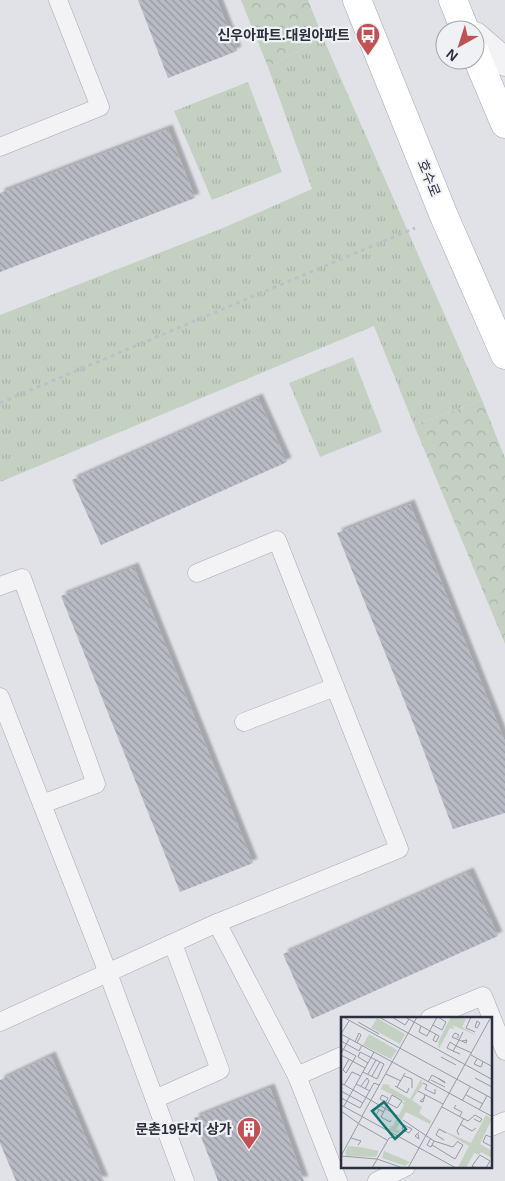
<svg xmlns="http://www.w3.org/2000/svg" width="505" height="1181" viewBox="0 0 505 1181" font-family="Arial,'Noto Sans KR',sans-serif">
<defs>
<pattern id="forest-crowns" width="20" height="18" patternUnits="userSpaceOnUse" patternTransform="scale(1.25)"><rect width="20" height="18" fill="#c4d1c2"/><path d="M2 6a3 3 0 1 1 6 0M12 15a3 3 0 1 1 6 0" fill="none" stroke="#a9b4a8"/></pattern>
<pattern id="park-tufts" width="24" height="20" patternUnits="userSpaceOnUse" patternTransform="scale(1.25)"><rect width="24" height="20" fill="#c4d1c2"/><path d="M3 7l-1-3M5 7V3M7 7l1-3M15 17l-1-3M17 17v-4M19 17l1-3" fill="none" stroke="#a9b4a8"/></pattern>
<pattern id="building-back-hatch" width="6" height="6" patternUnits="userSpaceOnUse" patternTransform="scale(1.25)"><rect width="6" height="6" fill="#b8bbc4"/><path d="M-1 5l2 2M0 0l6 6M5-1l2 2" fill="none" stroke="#9698a0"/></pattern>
<filter id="shadow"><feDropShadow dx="4.5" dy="-4.5" stdDeviation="1" flood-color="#0004"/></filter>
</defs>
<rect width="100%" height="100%" fill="#e0e2e8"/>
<!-- forest -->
<g fill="url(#forest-crowns)">
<polygon points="241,0 308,0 323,38 268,67"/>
<polygon points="482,400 505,458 505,644 414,425"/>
</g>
<!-- park -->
<g fill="url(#park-tufts)">
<polygon points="323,38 482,400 414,425 374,326 0,482 0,315 223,228 312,189 268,67"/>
<polygon points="248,82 282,172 212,200 174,111"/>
<polygon points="353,357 382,432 320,457 289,383"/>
</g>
<!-- building -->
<g fill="url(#building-back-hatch)" filter="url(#shadow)">
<polygon points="138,0 217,0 237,51 168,78"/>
<polygon points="168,129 195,198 0,272 0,193"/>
<polygon points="258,398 287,462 101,545 72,480"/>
<polygon points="410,504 505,742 505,813 453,829 414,725 337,533"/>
<polygon points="134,567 253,863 180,892 61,596"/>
<polygon points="469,872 498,936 312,1019 283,954"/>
<polygon points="51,1056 104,1181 16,1181 0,1143 0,1080"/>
<polygon points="270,1088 304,1181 218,1181 194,1118"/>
</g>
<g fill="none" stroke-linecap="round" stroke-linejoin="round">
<defs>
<g id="lane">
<polyline points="0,147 100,107 58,0"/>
<polyline points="0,586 22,578 96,784 42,804"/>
<polyline points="0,697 108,973 185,1181"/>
<polyline points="244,722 335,687"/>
<polyline points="217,923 297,1076 338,1181"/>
<polyline points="430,1018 483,996 505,1051"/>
<polyline points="0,1022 217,923 399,849 277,540 197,573"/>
<polyline points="297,1076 342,1056"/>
<polyline points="155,1099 220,1070 173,944"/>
<polyline points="491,1127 505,1121"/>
<polyline points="377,1181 406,1167"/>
</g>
<polyline id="street" points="475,36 505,62"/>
<g id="primary">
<polyline points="357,0 444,216 505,355"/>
<polyline points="453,0 465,30"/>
<polyline points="475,53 505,124"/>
</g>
</defs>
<!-- lane casing -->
<use href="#lane" stroke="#a6a9b1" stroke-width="19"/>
<!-- street casing -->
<use href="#street" stroke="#a6a9b1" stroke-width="29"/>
<!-- primary casing -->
<use href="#primary" stroke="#a1a6b2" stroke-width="29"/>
<!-- path -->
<polyline stroke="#bfc0c6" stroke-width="3" stroke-dasharray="4 4" stroke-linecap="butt" points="0,403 415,228"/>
<!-- lane -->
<use href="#lane" stroke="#f3f3f6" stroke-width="18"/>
<!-- street -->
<use href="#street" stroke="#f3f3f6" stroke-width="28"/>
<!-- primary -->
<use href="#primary" stroke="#fff" stroke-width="28"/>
</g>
<!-- icons -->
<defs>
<symbol id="bus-pin" viewBox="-11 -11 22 30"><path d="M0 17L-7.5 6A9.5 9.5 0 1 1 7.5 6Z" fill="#c05255" stroke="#f0f1f5"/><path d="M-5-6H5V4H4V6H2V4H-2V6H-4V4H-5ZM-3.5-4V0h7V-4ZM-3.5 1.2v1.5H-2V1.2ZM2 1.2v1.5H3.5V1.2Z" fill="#fff"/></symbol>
<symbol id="building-pin" viewBox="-11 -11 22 30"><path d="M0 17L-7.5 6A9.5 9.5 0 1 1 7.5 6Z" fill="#c05255" stroke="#f0f1f5"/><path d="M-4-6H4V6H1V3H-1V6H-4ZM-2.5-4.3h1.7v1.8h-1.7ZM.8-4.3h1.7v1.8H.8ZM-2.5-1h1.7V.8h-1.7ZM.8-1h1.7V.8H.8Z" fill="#fff"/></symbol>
</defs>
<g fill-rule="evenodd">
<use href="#bus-pin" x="354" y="21" width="28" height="38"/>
<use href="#building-pin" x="235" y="1115" width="28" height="38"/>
</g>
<g text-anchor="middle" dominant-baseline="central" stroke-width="4.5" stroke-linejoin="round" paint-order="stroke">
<!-- poi labels -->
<g font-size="14" font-weight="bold" fill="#2a2f3d" stroke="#f0f1f5" text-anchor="end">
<text x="350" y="35">신우아파트.대원아파트</text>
<text x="232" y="1129">문촌19단지 상가</text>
</g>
<!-- street labels -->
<g font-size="14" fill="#2a2f3d" stroke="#f0f1f5">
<text transform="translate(429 178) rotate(68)">호수로</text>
</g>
</g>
<!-- overview -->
<g transform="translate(341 1017)">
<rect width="151" height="151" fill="#e0e2e8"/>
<path d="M 110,0 L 125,2 L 121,10 L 137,19 L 111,8 L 114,12 L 109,11 L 98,32 L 97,25 ZM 36,1 L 64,17 L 59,27 L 30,11 ZM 28,17 L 56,33 L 50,42 L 22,28 ZM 80,62 L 82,67 L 71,83 L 81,90 L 78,96 L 90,104 L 89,107 L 65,95 L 55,113 L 59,113 L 57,117 L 46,112 L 51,111 L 48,109 L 52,109 L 63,88 L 61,85 L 65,85 L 40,72 L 42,67 L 49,68 L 48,70 L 69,82 ZM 145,98 L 151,102 L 139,127 L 151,134 L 151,141 L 140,135 L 138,138 L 133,136 L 125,151 L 119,151 L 117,150 L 128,129 L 93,109 L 130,126 ZM 7,129 L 19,130 L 38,134 L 35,140 L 6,139 L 4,136 ZM 43,134 L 55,139 L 69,145 L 64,149 L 41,141 Z" fill="#c4d1c2"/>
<path fill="none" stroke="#979aa4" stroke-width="1" d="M 2,0 L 152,82M 38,0 L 152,63M 51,0 L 64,8 L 68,2M 64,0 L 98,19 L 95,25 L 92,23 L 95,17M 130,0 L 125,11 L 134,15M 136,4 L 139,6 L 136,11 L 134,10 ZM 17,5 L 38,17M 92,8 L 101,13 L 105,5 L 97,0M 80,9 L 78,15 L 86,19 L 96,0M 122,15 L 115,29 L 131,36M 0,17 L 152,100M 0,17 L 8,4M 116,21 L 118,18 L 114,16 L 111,20 L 125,26 L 126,23 L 121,24M 0,24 L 18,34 L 21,28M 14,25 L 18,16 L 20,18 L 16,26M 0,31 L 15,39 L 5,56 L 2,53 L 8,42M 59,31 L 76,0M 112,34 L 115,29 L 109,25 L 106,31 L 112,34 L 119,37M 0,37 L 8,22M 0,38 L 24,51M 130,38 L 152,50M 100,40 L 115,48M 136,42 L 133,47 L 140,50 L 142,45M 22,55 L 36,62 L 43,47 L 19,35 L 17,40 L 27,46M 27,57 L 35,43M 45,57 L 60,64M 31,59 L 39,45M 63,59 L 71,62 L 71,71M 134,61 L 151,70M 90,63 L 104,70M 87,65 L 91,58 L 104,65 L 104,66 L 98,62M 0,66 L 57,99M 82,66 L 86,68 L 84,72 L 94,77 L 94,72M 15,67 L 29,74M 3,68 L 11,55 L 20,59M 20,69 L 26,61 L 28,64 L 24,72M 54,69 L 66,76 L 68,71M 56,70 L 64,56M 0,74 L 22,86M 77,74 L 102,87M 125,78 L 142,87M 84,80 L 79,84 L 82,85 L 84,78M 0,81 L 19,91 L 33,66 L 38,68M 121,84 L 129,70M 45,85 L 47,81 L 41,78 L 39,82 L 47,86 L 56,91 L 61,84 L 51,78 L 40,100 L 49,105 L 50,103M 0,88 L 115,151M 115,88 L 113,91 L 121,95 L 119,99M 3,89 L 33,35M 101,90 L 127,104 L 134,98 L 141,102 L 139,105 L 133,102M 38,93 L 35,98 L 32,96 L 35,91 L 43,95M 138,93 L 146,79M 0,94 L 17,106M 21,99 L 59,31M 62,103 L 93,124 L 112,130 L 117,124M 18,107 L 46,123M 119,107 L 131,114 L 135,111M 63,108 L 71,112 L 68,116 L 61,112 ZM 77,117 L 78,122 L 74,119 L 78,115M 118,118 L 116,114 L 123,101M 10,121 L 20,124 L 17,128M 90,121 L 86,128 L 90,130 L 93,124M 152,121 L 145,118 L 142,125 L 152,130M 103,123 L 95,118 L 98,112 L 105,116M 91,128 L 114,142 L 122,128 L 117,125M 0,139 L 36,142 L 62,151M 0,139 L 21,100M 31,151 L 48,121 L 54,120M 67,151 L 150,0M 135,151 L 131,149 L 139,138 L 149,144 L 145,151"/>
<path fill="#0f766e" fill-opacity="0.15" stroke="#0f766e" stroke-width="2.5" d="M 43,85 L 65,112 L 54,122 L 31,94 Z"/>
<rect width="151" height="151" fill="none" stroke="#2a2f3d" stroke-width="2.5"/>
</g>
<!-- north arrow -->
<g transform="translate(460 45) rotate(219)"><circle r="24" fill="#f0f1f5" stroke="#a1a3ab"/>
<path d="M0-4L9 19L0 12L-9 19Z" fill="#c05255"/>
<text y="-8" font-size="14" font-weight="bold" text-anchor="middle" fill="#2a2f3d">N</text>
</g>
</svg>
